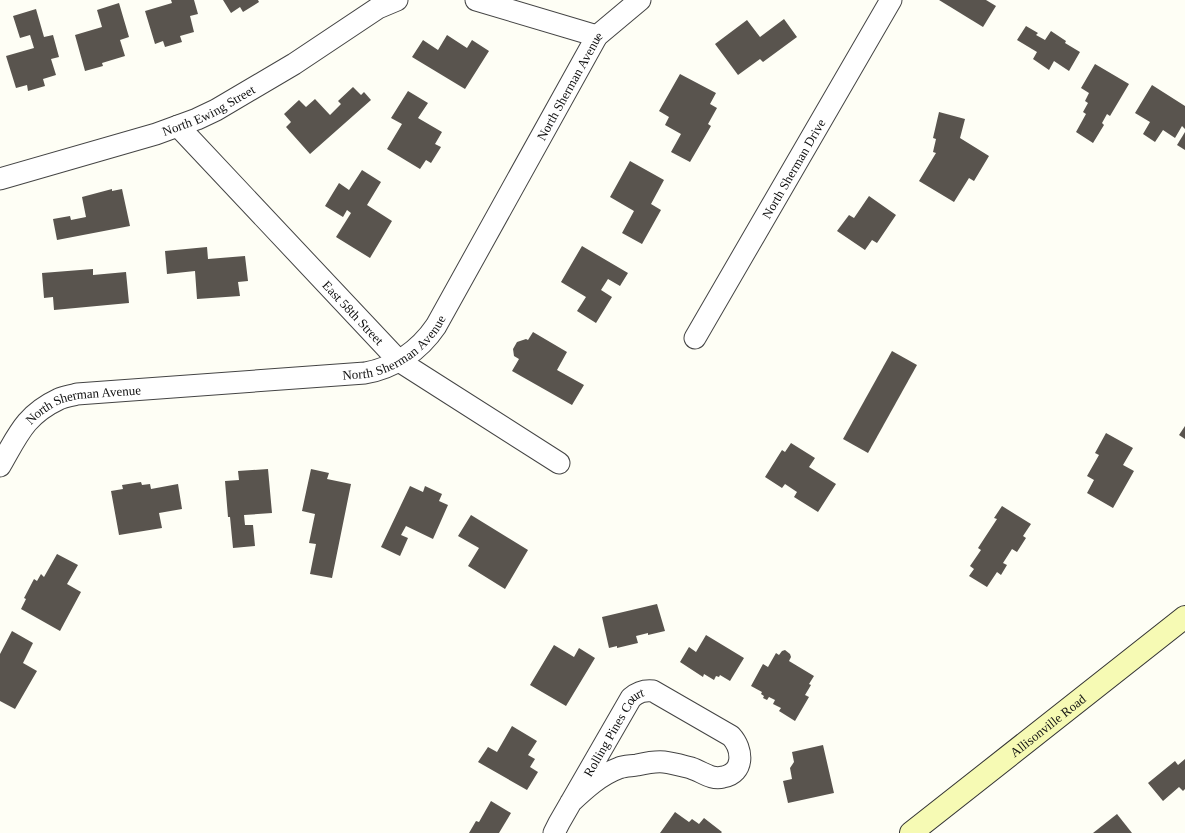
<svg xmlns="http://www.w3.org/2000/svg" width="1185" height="833" viewBox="0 0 1185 833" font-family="Georgia,serif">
<rect width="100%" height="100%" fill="#fefef5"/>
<!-- building -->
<g fill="#59544e">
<polygon points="171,0 194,0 198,14 190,16 194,32 180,36 182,42 165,47 163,41 155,44 145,11 172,3"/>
<polygon points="223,0 258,0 259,2 243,12 240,7 231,13"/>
<polygon points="939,0 986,0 996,6 983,27"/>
<polygon points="119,3 129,37 120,40 125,56 102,63 103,66 85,71 75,35 102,27 97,10"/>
<polygon points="36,9 44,37 53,35 59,57 51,59 56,75 43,79 45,86 28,91 27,85 16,88 6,56 34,48 30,35 20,38 13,16"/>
<polygon points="784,19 797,37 763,62 760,59 738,75 715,44 747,20 760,37"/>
<polygon points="1026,26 1038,33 1036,35 1045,40 1051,31 1066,41 1065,43 1080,52 1069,71 1054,61 1049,70 1033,59 1037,52 1017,40"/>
<polygon points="447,35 467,48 472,40 489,51 465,89 412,57 423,40 438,50"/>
<polygon points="1095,64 1129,84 1110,116 1107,114 1102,123 1104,125 1093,143 1076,132 1086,114 1083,112 1088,103 1085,101 1089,93 1081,88"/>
<polygon points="680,74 716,93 710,104 717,108 708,124 711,126 690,162 671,152 681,134 665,125 669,117 659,111"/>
<polygon points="1152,85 1185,106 1185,129 1182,126 1175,138 1163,130 1155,142 1143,134 1150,122 1135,113"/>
<polygon points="353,87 361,95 364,92 371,100 310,154 286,127 291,122 284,114 299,100 306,107 315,99 330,115 341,104 338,101"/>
<polygon points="408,91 428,103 418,118 442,132 435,144 441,147 431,163 426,160 420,169 387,149 402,124 391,118"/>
<polygon points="939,112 965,119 960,138 989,156 974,181 969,178 954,202 919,181 936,153 933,152 936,139 933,138"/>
<polygon points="1185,132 1185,150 1177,145"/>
<polygon points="630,161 664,180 651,204 661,210 642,244 622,233 634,211 610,197"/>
<polygon points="362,170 381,182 367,205 392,221 370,258 336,237 351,213 347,210 343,217 325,206 339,183 349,190"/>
<polygon points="112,189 112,191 122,189 130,226 57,240 53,219 70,216 71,220 86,217 82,197"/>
<polygon points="869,196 896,215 877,243 872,240 865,250 837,231 849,215 854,218"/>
<polygon points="582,246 628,273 620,286 608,279 601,290 612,297 596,323 577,311 586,297 561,282"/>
<polygon points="207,247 208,259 245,256 248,281 238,282 240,296 197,299 195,271 167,274 165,251"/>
<polygon points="93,269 93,275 126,272 129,303 54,310 53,297 44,298 42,273"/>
<polygon points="533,332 567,352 557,370 584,385 572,405 512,371 519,359 514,356 513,349 517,342 526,339 528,340"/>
<polygon points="892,351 917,365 868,453 843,439"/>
<polygon points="1185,426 1185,439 1179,435"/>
<polygon points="1106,433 1133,448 1123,465 1134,471 1113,508 1087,493 1094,480 1087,476 1099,455 1095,453"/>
<polygon points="791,443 815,458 809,467 836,484 818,512 794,497 797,492 785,484 782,488 765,477 782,450 785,452"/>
<polygon points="268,469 272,513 244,515 245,525 253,525 255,546 233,548 230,517 228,517 225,481 239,480 238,471"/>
<polygon points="311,469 329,473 327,479 351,484 332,578 310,574 316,544 309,543 315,514 302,511"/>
<polygon points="141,482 142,485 150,484 151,489 178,484 182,509 159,513 162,528 119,535 111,491 123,489 122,485"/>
<polygon points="410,486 423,492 425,486 442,494 439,501 448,505 433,539 406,526 401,535 408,538 400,556 381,547"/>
<polygon points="1002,506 1031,524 1023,536 1026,538 1017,552 1012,549 1003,563 1007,565 1001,575 997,572 987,587 969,576 974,569 970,566 981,550 978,548 997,519 994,518"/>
<polygon points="471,515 528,550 505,589 468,566 479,548 458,536"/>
<polygon points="57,554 78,565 67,584 81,592 60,631 21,609 26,599 24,598 34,579 37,581 41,574 44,577"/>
<polygon points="657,604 665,631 648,635 648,633 636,636 638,643 617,648 617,646 609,648 602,617"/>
<polygon points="12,631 33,643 23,663 37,671 15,709 0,701 0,654"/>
<polygon points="706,635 744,658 730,681 720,675 719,677 716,676 714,680 704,674 703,677 680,662 689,647 696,652"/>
<polygon points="554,645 574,657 579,648 595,658 566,706 530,685"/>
<polygon points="785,650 790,654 791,657 789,661 814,676 809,684 811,685 805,695 809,697 795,721 779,711 781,708 773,704 775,700 769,697 767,700 763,698 764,696 761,694 762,692 751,686 763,664 768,667 776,653 779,655 782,651"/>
<polygon points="512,726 537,741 528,755 535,759 530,767 538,772 527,790 478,762 488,747 497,752"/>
<polygon points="823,745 834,793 788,803 783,781 792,779 790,768 794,762 792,752"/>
<polygon points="1185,759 1185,789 1183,791 1179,787 1163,801 1148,783 1175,761 1178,765"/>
<polygon points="491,801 511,813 499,833 469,833 476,821 479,822"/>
<polygon points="675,812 689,822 692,819 699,824 704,818 722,832 721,833 660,833"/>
<polygon points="1117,814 1132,833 1093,833"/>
</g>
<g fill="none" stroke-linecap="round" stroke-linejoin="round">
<defs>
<g id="minor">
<polyline points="476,0 597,36"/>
<path id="s1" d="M 178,126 L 399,361 L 559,463"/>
<path id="s2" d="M 0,179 L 156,134 L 197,119 L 216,110 L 294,64 L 378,8 L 397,0"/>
<path id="s3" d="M 695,338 L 891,0"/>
<path id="s4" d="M 0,466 C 18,435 25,415 59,399 C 65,396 71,396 77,394 L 365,373 C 394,368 419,351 436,326 L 597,36 L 640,0"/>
<path id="s5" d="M 554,833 L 559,823 L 631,698 C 638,692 644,690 653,691 L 731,736 C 743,749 745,773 723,777 C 711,780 703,772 691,768 C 683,766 673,763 664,762 C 655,761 646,763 637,765 C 631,766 624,766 619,768 C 600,775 585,789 571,802"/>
</g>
<g id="secondary">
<path id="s6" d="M 911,833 L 1185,617"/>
</g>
</defs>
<!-- minor casing -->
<use href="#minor" stroke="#444" stroke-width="23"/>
<!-- secondary casing -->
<use href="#secondary" stroke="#333" stroke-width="24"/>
<!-- minor -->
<use href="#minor" stroke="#fff" stroke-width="21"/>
<!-- secondary -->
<use href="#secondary" stroke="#f6fab4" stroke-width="22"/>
</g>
<g text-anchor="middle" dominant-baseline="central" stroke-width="4" stroke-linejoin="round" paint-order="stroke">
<!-- street labels -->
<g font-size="13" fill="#111" stroke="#fff">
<text stroke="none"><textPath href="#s4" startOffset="761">North Sherman Avenue</textPath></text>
<text stroke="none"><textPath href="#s2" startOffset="220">North Ewing Street</textPath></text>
<text stroke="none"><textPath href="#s3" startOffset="196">North Sherman Drive</textPath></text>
<text stroke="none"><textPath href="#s1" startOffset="256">East 58th Street</textPath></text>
<text stroke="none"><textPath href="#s4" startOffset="437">North Sherman Avenue</textPath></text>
<text stroke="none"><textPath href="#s4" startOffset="113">North Sherman Avenue</textPath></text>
<text stroke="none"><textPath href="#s6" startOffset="174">Allisonville Road</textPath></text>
<text stroke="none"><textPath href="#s5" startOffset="118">Rolling Pines Court</textPath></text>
</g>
</g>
</svg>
